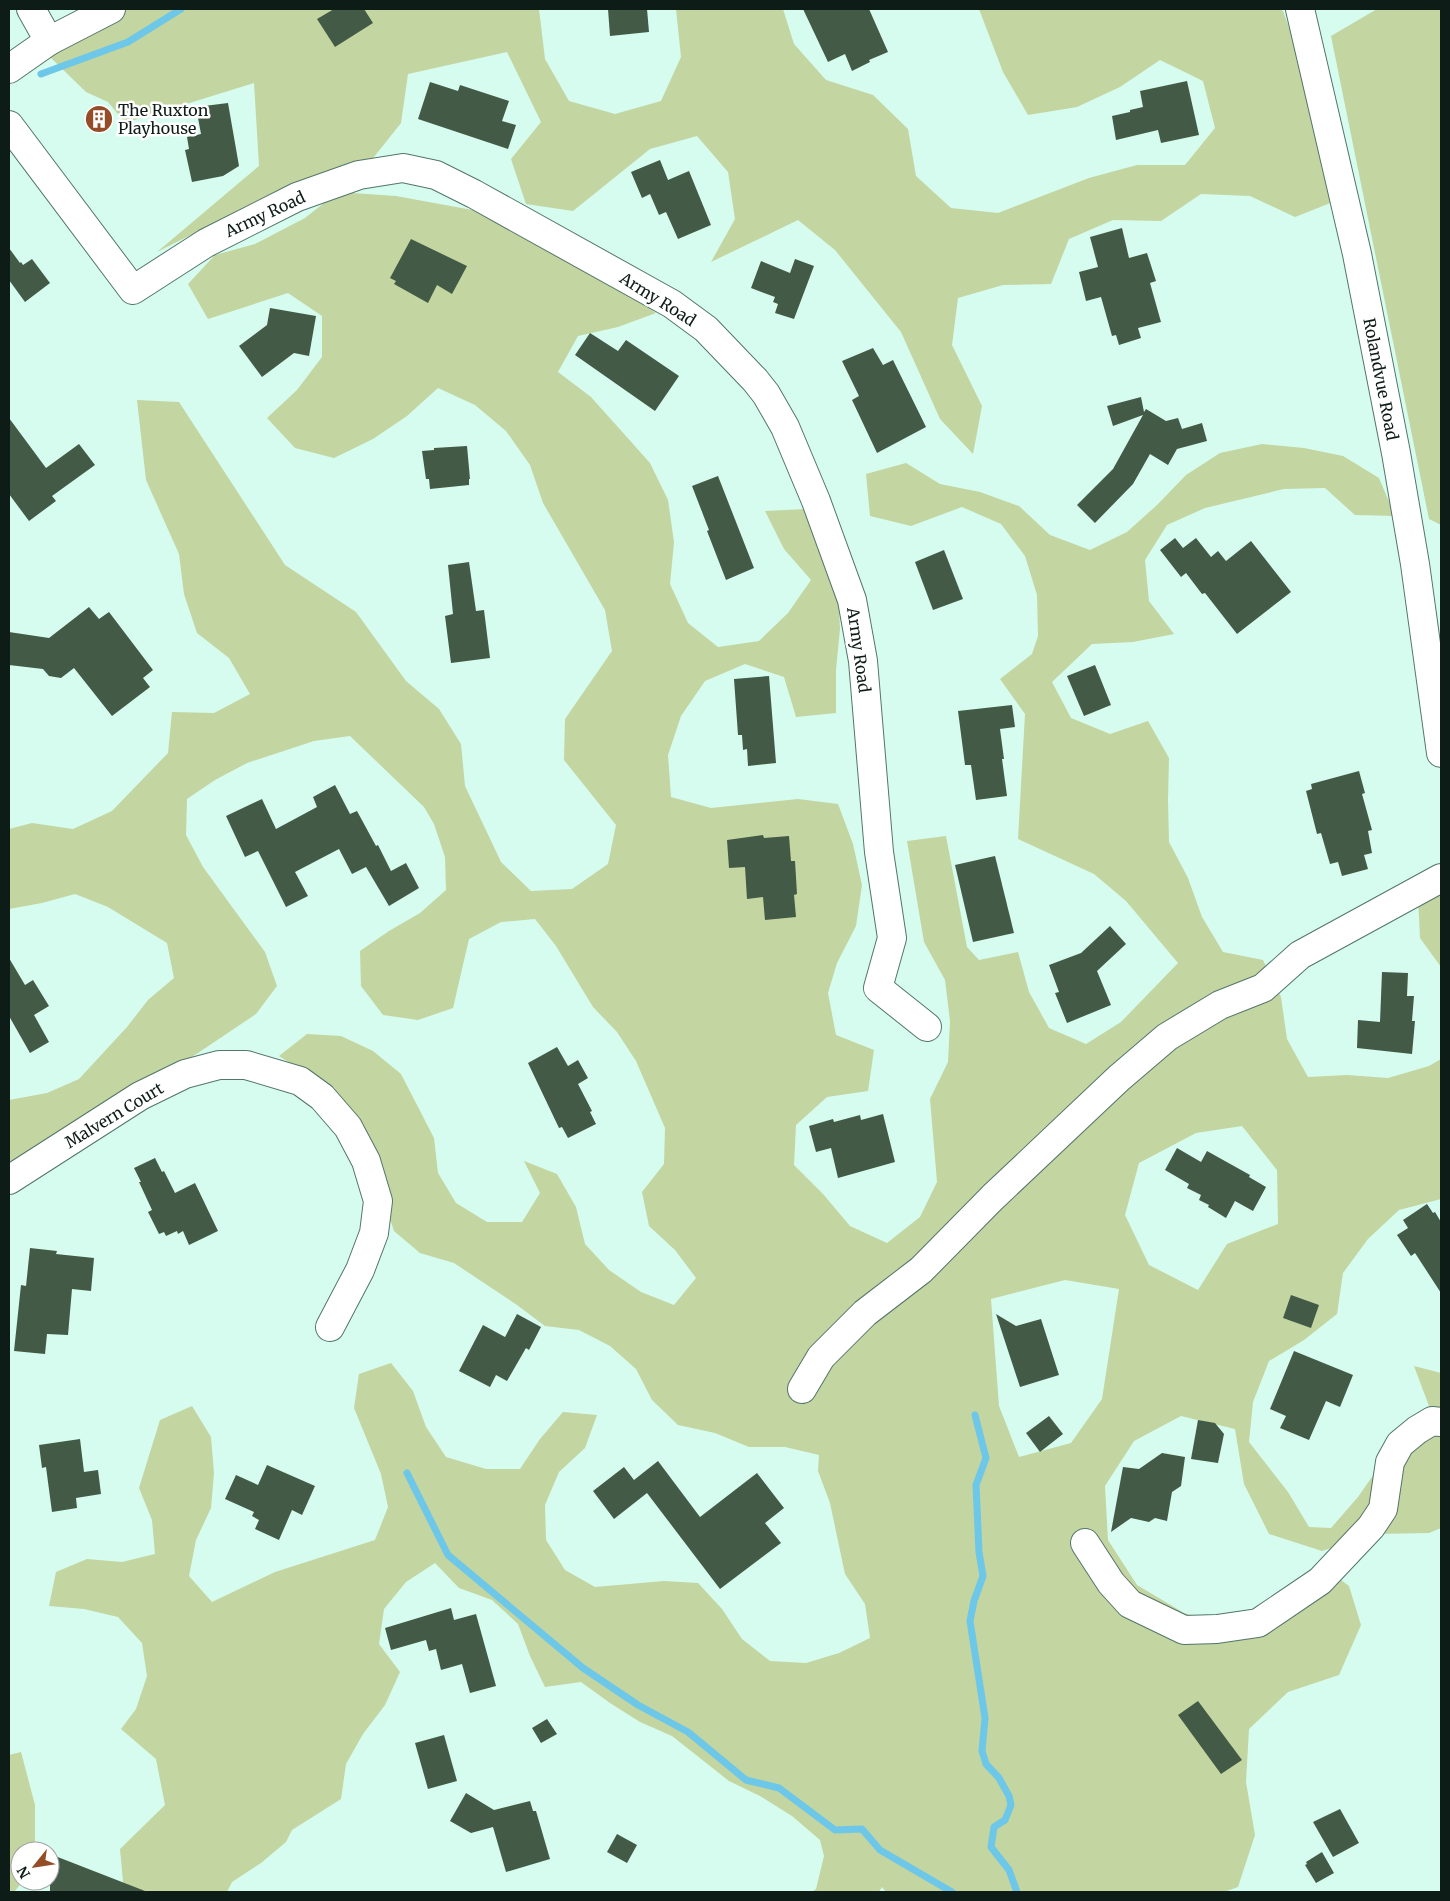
<svg xmlns="http://www.w3.org/2000/svg" width="1450" height="1901" viewBox="0 0 1450 1901" font-family="Merriweather,serif">
<rect width="100%" height="100%" fill="#d6fcef"/>
<!-- green -->
<g fill="#c3d5a0" fill-rule="evenodd">
<polygon points="128,9 539,9 545,59 569,101 615,114 661,101 681,57 676,9 783,9 794,44 826,80 873,95 908,129 916,176 951,208 998,213 1089,178 1137,165 1185,165 1215,128 1203,81 1160,60 1120,87 1077,107 1028,115 1003,72 979,9 1280,9 1283,11 1316,102 1333,202 1295,217 1250,196 1201,194 1161,221 1113,220 1069,239 1051,284 1003,285 958,298 952,345 982,406 973,454 940,419 901,332 835,250 798,220 711,262 735,219 728,172 697,136 650,149 573,211 526,204 511,159 541,122 507,52 408,74 401,123 370,162 288,186 157,252 259,166 254,83 125,123 108,102 86,92 51,58 58,43"/>
<polygon points="1377,9 1441,9 1441,525 1429,519 1331,36"/>
<path d="M 338,192 L 396,196 L 478,211 L 623,288 L 656,313 L 618,327 L 578,336 L 558,372 L 591,397 L 650,463 L 668,500 L 674,542 L 670,584 L 688,623 L 718,647 L 759,641 L 788,613 L 811,580 L 784,549 L 765,511 L 806,509 L 838,587 L 840,629 L 836,670 L 836,713 L 796,717 L 784,677 L 745,664 L 705,681 L 681,716 L 668,755 L 671,797 L 711,808 L 798,799 L 838,804 L 853,844 L 862,885 L 856,926 L 837,963 L 828,993 L 836,1035 L 874,1050 L 868,1091 L 827,1097 L 796,1125 L 794,1165 L 823,1194 L 850,1226 L 887,1243 L 920,1217 L 937,1182 L 930,1099 L 948,1062 L 950,1021 L 945,980 L 924,942 L 907,841 L 946,836 L 967,947 L 979,960 L 1018,952 L 1029,992 L 1049,1028 L 1086,1044 L 1121,1022 L 1178,963 L 1126,901 L 1094,874 L 1018,839 L 1025,714 L 1000,679 L 1032,654 L 1038,636 L 1037,595 L 1025,556 L 1001,524 L 962,507 L 911,526 L 870,516 L 866,474 L 906,463 L 940,484 L 980,492 L 1019,506 L 1050,535 L 1090,550 L 1127,532 L 1157,505 L 1186,475 L 1220,453 L 1262,444 L 1304,448 L 1343,456 L 1379,478 L 1395,516 L 1355,515 L 1325,488 L 1284,489 L 1205,508 L 1167,525 L 1145,560 L 1149,601 L 1174,634 L 1133,642 L 1092,644 L 1052,682 L 1071,718 L 1110,734 L 1148,721 L 1169,758 L 1168,800 L 1169,842 L 1188,878 L 1202,917 L 1223,952 L 1263,960 L 1281,997 L 1287,1039 L 1308,1077 L 1347,1075 L 1388,1078 L 1429,1066 L 1441,1059 L 1441,1199 L 1399,1210 L 1368,1239 L 1343,1273 L 1337,1314 L 1304,1340 L 1269,1361 L 1253,1402 L 1249,1442 L 1288,1492 L 1309,1527 L 1331,1528 L 1358,1497 L 1381,1464 L 1417,1445 L 1429,1406 L 1414,1366 L 1441,1373 L 1441,1528 L 1429,1533 L 1374,1534 L 1322,1551 L 1269,1534 L 1244,1484 L 1235,1429 L 1181,1416 L 1134,1441 L 1105,1486 L 1108,1540 L 1137,1585 L 1184,1613 L 1236,1629 L 1321,1565 L 1349,1586 L 1361,1625 L 1339,1675 L 1288,1692 L 1249,1729 L 1246,1782 L 1255,1835 L 1238,1887 L 1224,1892 L 886,1892 L 882,1887 L 879,1892 L 812,1892 L 816,1889 L 824,1856 L 820,1840 L 792,1816 L 760,1796 L 729,1781 L 672,1736 L 640,1722 L 610,1703 L 581,1682 L 545,1687 L 530,1656 L 518,1624 L 492,1600 L 459,1588 L 435,1563 L 406,1582 L 384,1609 L 379,1644 L 400,1672 L 385,1705 L 363,1734 L 346,1764 L 341,1799 L 292,1830 L 286,1842 L 261,1863 L 232,1882 L 227,1892 L 124,1892 L 120,1849 L 165,1805 L 156,1759 L 121,1729 L 136,1709 L 147,1676 L 142,1643 L 118,1617 L 84,1609 L 49,1606 L 56,1572 L 87,1559 L 122,1562 L 155,1554 L 152,1520 L 139,1488 L 160,1420 L 192,1406 L 211,1437 L 214,1473 L 211,1508 L 196,1540 L 189,1576 L 212,1602 L 275,1572 L 375,1540 L 388,1507 L 381,1474 L 354,1408 L 359,1374 L 391,1363 L 413,1391 L 426,1427 L 446,1457 L 486,1469 L 520,1469 L 540,1439 L 563,1412 L 597,1415 L 585,1448 L 559,1472 L 545,1505 L 546,1540 L 565,1570 L 595,1587 L 664,1581 L 698,1583 L 722,1609 L 742,1639 L 770,1661 L 806,1663 L 839,1653 L 870,1638 L 865,1604 L 845,1574 L 830,1503 L 818,1471 L 819,1455 L 785,1447 L 749,1447 L 715,1433 L 678,1425 L 652,1400 L 636,1369 L 610,1346 L 579,1330 L 545,1326 L 517,1305 L 454,1263 L 420,1253 L 394,1231 L 383,1198 L 307,1074 L 279,1056 L 307,1034 L 341,1036 L 373,1051 L 401,1074 L 434,1138 L 438,1173 L 456,1203 L 487,1222 L 522,1222 L 540,1193 L 524,1161 L 557,1174 L 576,1207 L 585,1244 L 609,1270 L 641,1292 L 674,1305 L 696,1278 L 675,1250 L 649,1226 L 642,1192 L 664,1164 L 665,1128 L 636,1061 L 617,1032 L 593,1007 L 556,946 L 535,919 L 501,922 L 469,939 L 453,1008 L 418,1020 L 383,1015 L 361,986 L 360,951 L 389,931 L 420,913 L 446,890 L 445,857 L 434,824 L 424,807 L 350,736 L 314,741 L 247,763 L 215,780 L 187,799 L 186,835 L 203,867 L 265,952 L 277,986 L 256,1014 L 198,1053 L 9,1167 L 9,1100 L 47,1093 L 79,1079 L 127,1027 L 148,1000 L 174,978 L 167,943 L 108,907 L 75,894 L 42,903 L 9,909 L 9,829 L 32,823 L 73,829 L 112,811 L 168,753 L 172,712 L 214,713 L 250,694 L 229,658 L 197,633 L 184,594 L 179,554 L 146,480 L 137,400 L 179,402 L 285,565 L 356,612 L 406,681 L 439,709 L 461,744 L 465,786 L 501,862 L 531,891 L 572,889 L 608,864 L 616,825 L 564,760 L 565,719 L 612,651 L 605,610 L 543,503 L 530,465 L 506,431 L 475,405 L 438,388 L 407,416 L 373,439 L 334,458 L 295,448 L 267,418 L 297,390 L 322,357 L 322,316 L 288,293 L 208,319 L 188,284 L 215,255 L 255,244 L 305,218 ZM 1242,1126 L 1277,1170 L 1278,1224 L 1227,1244 L 1198,1290 L 1149,1265 L 1125,1215 L 1139,1163 L 1196,1133 ZM 1065,1280 L 1119,1289 L 1102,1399 L 1071,1443 L 1019,1457 L 999,1406 L 991,1299 Z"/>
<polygon points="1441,893 1441,967 1420,938 1418,897"/>
<polygon points="21,1752 35,1805 35,1851 20,1851 20,1881 23,1881 14,1892 9,1892 9,1755"/>
</g>
<g fill="none" stroke-linecap="round" stroke-linejoin="round">
<!-- stream -->
<g stroke="#6dc7e8" stroke-width="7">
<polyline points="41,74 128,42 181,9"/>
<polyline points="975,1415 986,1458 976,1485 979,1552 983,1576 974,1601 970,1621 985,1718 982,1751 986,1764 999,1778 1009,1796 1011,1805 1005,1820 994,1827 991,1847 1009,1870 1017,1892"/>
<polyline points="407,1473 448,1555 583,1668 638,1705 688,1732 746,1780 779,1788 835,1830 862,1829 880,1850 952,1892"/>
</g>
</g>
<!-- building -->
<g fill="#435a46">
<polygon points="334,9 364,9 373,23 335,47 317,19"/>
<polygon points="608,9 647,9 649,32 610,36"/>
<polygon points="803,9 869,9 888,52 869,60 870,62 852,71 845,54 828,62"/>
<polygon points="1187,81 1199,135 1161,143 1158,130 1116,140 1112,116 1130,112 1130,110 1143,107 1140,91"/>
<polygon points="430,82 458,91 460,85 509,101 502,121 516,125 508,149 418,119"/>
<polygon points="228,103 239,166 223,176 192,182 185,150 189,149 187,137 201,134 196,107"/>
<polygon points="660,160 668,180 689,171 711,225 678,239 666,212 659,215 650,194 642,198 631,172"/>
<polygon points="1122,228 1129,258 1147,253 1156,281 1150,283 1161,322 1138,328 1141,338 1119,345 1116,335 1112,336 1101,297 1086,301 1079,272 1098,267 1090,237"/>
<polygon points="411,239 467,266 452,294 437,285 428,303 394,284 396,281 390,278"/>
<polygon points="9,248 20,263 21,262 23,265 32,259 50,283 25,302 9,280"/>
<polygon points="795,259 814,266 794,319 775,313 778,304 773,302 775,297 751,288 761,261 790,273"/>
<polygon points="270,308 316,316 309,356 294,353 262,377 239,346 267,325"/>
<polygon points="590,333 618,351 626,340 679,376 655,411 575,355"/>
<polygon points="873,348 883,365 893,360 926,427 877,453 852,400 859,396 842,361"/>
<polygon points="1141,397 1144,412 1146,409 1166,421 1178,418 1182,429 1202,423 1207,441 1177,449 1168,465 1150,454 1133,484 1095,523 1077,505 1113,469 1143,415 1113,426 1107,406"/>
<polygon points="9,418 46,468 79,444 95,465 52,496 56,501 29,521 9,494"/>
<polygon points="467,446 470,479 469,479 469,485 430,489 429,479 426,479 422,451 434,450 434,448"/>
<polygon points="718,476 754,568 726,580 707,531 709,530 692,486"/>
<polygon points="1175,538 1183,548 1196,538 1211,557 1218,551 1226,561 1251,541 1291,592 1237,634 1205,593 1202,594 1186,573 1181,577 1160,550"/>
<polygon points="944,550 963,599 933,610 915,562"/>
<polygon points="469,562 476,611 484,610 490,658 451,663 445,616 453,614 448,565"/>
<polygon points="89,607 99,619 109,612 153,670 143,678 150,687 112,716 74,668 61,678 49,676 43,669 9,665 9,632 49,638"/>
<polygon points="1095,665 1111,705 1084,716 1067,676"/>
<polygon points="769,676 776,763 748,766 747,749 743,750 742,735 738,735 734,679"/>
<polygon points="1012,705 1015,727 1000,729 1004,759 1002,759 1007,796 976,800 971,765 965,765 958,711"/>
<polygon points="1359,771 1365,793 1362,794 1372,830 1368,831 1372,853 1364,855 1368,869 1342,876 1338,862 1330,864 1321,833 1317,834 1306,791 1312,789 1311,784"/>
<polygon points="335,785 350,814 357,811 376,846 378,845 391,871 406,863 419,888 389,906 366,867 352,874 339,849 295,872 308,896 286,907 258,851 245,857 226,816 262,799 276,829 317,807 313,797"/>
<polygon points="763,835 764,838 789,836 791,861 795,861 797,894 794,895 796,917 765,920 763,897 747,899 745,867 729,868 727,840"/>
<polygon points="995,856 1014,933 973,942 955,865"/>
<polygon points="1110,926 1126,944 1097,971 1111,1005 1067,1023 1055,993 1059,992 1049,965 1081,953"/>
<polygon points="9,958 25,985 33,980 49,1006 34,1015 49,1042 30,1053 9,1016"/>
<polygon points="1382,972 1408,973 1407,996 1414,996 1412,1021 1415,1021 1412,1054 1357,1048 1358,1020 1380,1022"/>
<polygon points="557,1047 568,1066 578,1060 588,1078 578,1084 592,1111 590,1112 596,1124 568,1138 562,1127 559,1128 528,1063"/>
<polygon points="883,1114 895,1162 838,1178 831,1148 816,1152 809,1126 833,1119 834,1122 860,1115 861,1120"/>
<polygon points="1177,1148 1201,1162 1207,1151 1250,1175 1249,1177 1266,1187 1253,1211 1235,1201 1226,1218 1208,1207 1209,1205 1199,1200 1201,1195 1187,1188 1189,1184 1165,1170"/>
<polygon points="155,1158 162,1172 164,1171 175,1193 195,1183 218,1231 189,1245 183,1231 178,1234 177,1231 166,1236 164,1232 159,1234 148,1212 152,1210 139,1182 141,1182 134,1168"/>
<polygon points="1427,1204 1433,1213 1435,1212 1441,1222 1441,1293 1415,1253 1411,1256 1397,1235 1408,1228 1403,1220"/>
<polygon points="30,1248 57,1251 56,1254 94,1258 91,1291 72,1289 68,1335 47,1334 45,1354 14,1351 21,1285 26,1286"/>
<polygon points="1291,1295 1319,1305 1311,1328 1283,1318"/>
<polygon points="517,1314 541,1327 529,1350 526,1348 507,1381 496,1375 490,1387 459,1371 483,1325 505,1337"/>
<polygon points="996,1314 1016,1326 1041,1319 1059,1375 1020,1387"/>
<polygon points="1294,1351 1353,1375 1340,1407 1326,1401 1309,1440 1280,1428 1286,1416 1270,1409"/>
<polygon points="1049,1416 1063,1434 1040,1452 1026,1433"/>
<polygon points="1198,1420 1215,1423 1224,1434 1218,1463 1191,1459"/>
<polygon points="80,1439 84,1472 98,1470 101,1494 76,1498 77,1508 52,1512 46,1467 42,1468 39,1445"/>
<polygon points="1162,1453 1185,1457 1181,1486 1172,1492 1167,1521 1155,1518 1149,1522 1131,1518 1111,1532 1123,1467 1139,1469"/>
<polygon points="658,1461 700,1517 757,1473 784,1508 765,1523 781,1543 720,1589 647,1493 614,1519 593,1491 624,1467 634,1480"/>
<polygon points="267,1465 315,1486 302,1515 292,1510 279,1540 255,1529 259,1520 252,1516 254,1512 225,1499 236,1475 258,1485"/>
<polygon points="451,1608 454,1620 476,1614 496,1686 470,1693 462,1664 441,1670 436,1649 429,1651 426,1640 391,1650 385,1628"/>
<polygon points="1198,1701 1242,1760 1221,1774 1178,1715"/>
<polygon points="547,1719 557,1734 541,1743 532,1728"/>
<polygon points="444,1735 457,1781 428,1789 415,1743"/>
<polygon points="466,1793 494,1810 530,1801 533,1811 536,1811 550,1859 506,1872 493,1827 471,1833 450,1821"/>
<polygon points="1340,1809 1359,1843 1333,1857 1313,1822"/>
<polygon points="617,1834 637,1845 627,1863 607,1852"/>
<polygon points="1322,1852 1334,1873 1316,1883 1305,1865 1307,1864 1306,1862"/>
<polygon points="50,1854 145,1891 144,1892 50,1892"/>
</g>
<g fill="none" stroke-linecap="round" stroke-linejoin="round">
<defs>
<g id="minor">
<polyline points="31,9 49,41"/>
<polyline points="1300,9 1357,254 1396,453 1415,564 1441,753"/>
<polyline points="9,69 49,41 111,9"/>
<polyline points="9,125 133,290 206,243 297,197 359,175 403,168 436,175 474,194 672,304 706,329 755,380 766,394 785,427 816,501 852,600 863,661 879,852 892,938 878,988 927,1027"/>
<polyline points="9,1180 140,1096 185,1074 219,1065 246,1065 300,1081 322,1097 348,1127 366,1161 378,1201 374,1233 360,1270 330,1327"/>
<polyline points="802,1389 821,1357 865,1313 921,1270 993,1197 1119,1078 1167,1037 1220,1005 1263,988 1300,955 1441,878"/>
<polyline points="1085,1543 1111,1583 1130,1604 1184,1630 1217,1629 1258,1623 1320,1581 1371,1527 1383,1509 1390,1462 1400,1444 1417,1430 1432,1421 1441,1422"/>
</g>
</defs>
<!-- minor casing -->
<use href="#minor" stroke="#53756b" stroke-width="30"/>
<!-- minor -->
<use href="#minor" stroke="#fff" stroke-width="28"/>
</g>
<!-- icons -->
<defs>
<symbol id="building-disc" viewBox="-11 -11 22 22"><circle r="9.5" fill="#944d27" stroke="#fff"/><path d="M-4-6H4V6H1V3H-1V6H-4ZM-2.5-4.3h1.7v1.8h-1.7ZM.8-4.3h1.7v1.8H.8ZM-2.5-1h1.7V.8h-1.7ZM.8-1h1.7V.8H.8Z" fill="#fff"/></symbol>
</defs>
<g fill-rule="evenodd">
<use href="#building-disc" x="83" y="103" width="32" height="32"/>
</g>
<g text-anchor="middle" dominant-baseline="central" stroke-width="5" stroke-linejoin="round" paint-order="stroke">
<!-- poi labels -->
<g font-size="16" fill="#0e1c17" stroke="#fff" text-anchor="start">
<text x="118" y="110">The Ruxton<tspan x="118" dy="18">Playhouse</tspan></text>
</g>
<!-- street labels -->
<g font-size="16" fill="#0e1c17" stroke="#fff">
<text transform="translate(265 214) rotate(-25)">Army Road</text>
<text transform="translate(658 299) rotate(32)">Army Road</text>
<text transform="translate(1381 379) rotate(79)">Rolandvue Road</text>
<text transform="translate(859 650) rotate(82)">Army Road</text>
<text transform="translate(114 1115) rotate(-31)">Malvern Court</text>
</g>
</g>
<!-- border -->
<rect width="1450" height="1901" fill="none" stroke="#0e1c17" stroke-width="20"/>
<!-- north arrow -->
<g transform="translate(35 1866) rotate(240)"><circle r="24" fill="#ffffff" stroke="#9fa4a2"/>
<path d="M0-4L9 19L0 12L-9 19Z" fill="#944d27"/>
<text y="-8" font-size="14" font-weight="bold" text-anchor="middle" fill="#0e1c17">N</text>
</g>
</svg>
